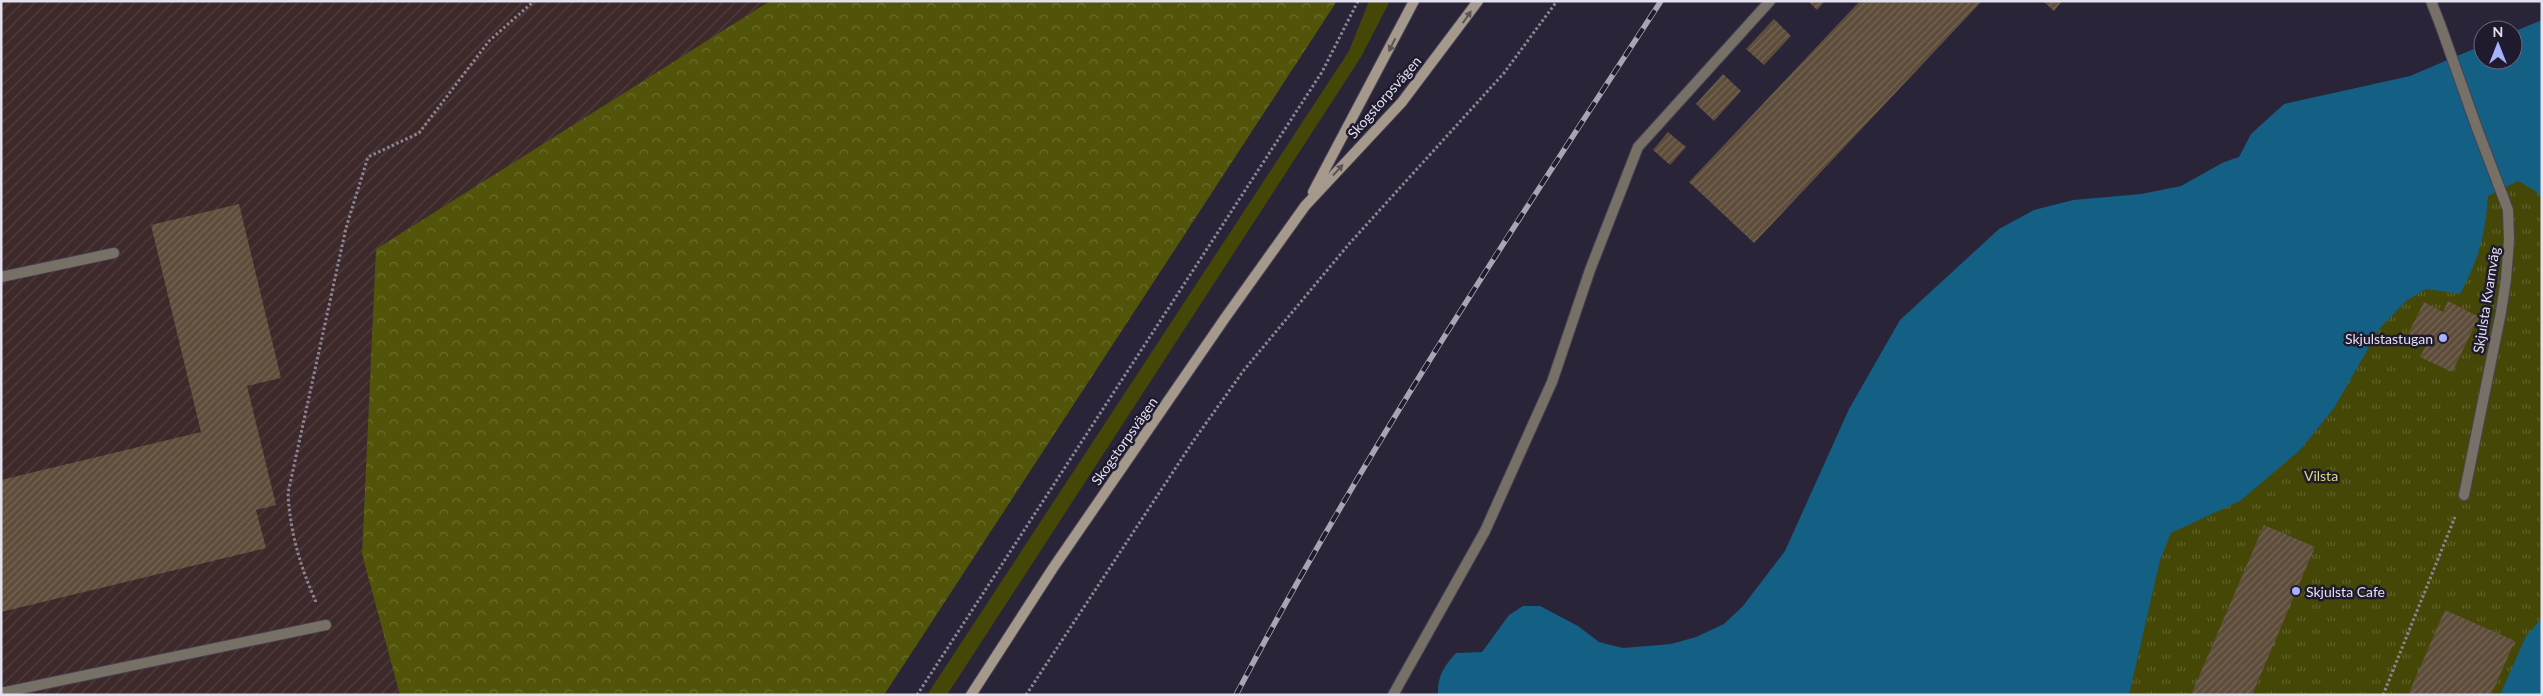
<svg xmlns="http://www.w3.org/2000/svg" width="2543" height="696" viewBox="0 0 2543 696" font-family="Lato,sans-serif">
<defs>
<pattern id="industrial-furrows" width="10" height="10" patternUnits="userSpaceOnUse" patternTransform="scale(1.25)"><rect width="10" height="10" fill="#3d292a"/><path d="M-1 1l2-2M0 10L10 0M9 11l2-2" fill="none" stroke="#503e3f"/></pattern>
<pattern id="forest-crowns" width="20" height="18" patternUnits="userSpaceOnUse" patternTransform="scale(1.25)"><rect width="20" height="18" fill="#525509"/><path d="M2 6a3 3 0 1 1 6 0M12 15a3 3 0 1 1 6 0" fill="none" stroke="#6b6d2d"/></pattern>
<pattern id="park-tufts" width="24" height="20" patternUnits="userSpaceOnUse" patternTransform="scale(1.25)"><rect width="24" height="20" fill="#454707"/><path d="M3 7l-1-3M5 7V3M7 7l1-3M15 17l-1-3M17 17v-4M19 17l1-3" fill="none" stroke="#60612b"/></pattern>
<pattern id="building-hatch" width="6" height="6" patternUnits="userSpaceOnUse" patternTransform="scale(1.25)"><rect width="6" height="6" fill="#5e4d3a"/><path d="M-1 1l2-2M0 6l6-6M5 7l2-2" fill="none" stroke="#756657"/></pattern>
</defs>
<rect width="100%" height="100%" fill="#292438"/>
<!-- industrial -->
<polygon fill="url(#industrial-furrows)" points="1,1 770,1 376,249 362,554 400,695 1,695"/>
<!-- grass -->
<polygon fill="#454707" points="1369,1 1390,1 1361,57 947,695 927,695 1349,51"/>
<!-- forest -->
<polygon fill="url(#forest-crowns)" points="770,1 1337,1 884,695 400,695 362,554 376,249"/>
<!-- park -->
<polygon fill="url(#park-tufts)" points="2542,100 2542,695 1840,695"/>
<!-- water -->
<g fill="#145f84">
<path d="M 2542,20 L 2542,198 L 2534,190 L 2518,181 L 2488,196 C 2485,237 2479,258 2460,294 L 2426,289 L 2406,301 L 2380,328 L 2334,408 L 2300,450 L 2240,501 L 2171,533 L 2160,560 L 2129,695 L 1438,695 C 1437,677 1444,666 1456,653 L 1482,652 L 1509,615 L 1523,606 L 1540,606 L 1578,626 L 1599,642 L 1623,648 L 1671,644 L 1696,637 L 1724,624 L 1743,606 L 1785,551 L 1849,409 L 1900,320 L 1999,229 L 2034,210 L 2073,200 L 2141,194 L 2181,186 L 2224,162 L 2239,157 L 2251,134 L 2284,104 L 2410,76 L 2483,45 L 2483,60 L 2513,60 L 2513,32 Z"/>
<polygon points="2542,618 2542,695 2500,695 2526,636"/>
</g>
<!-- building -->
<g fill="url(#building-hatch)">
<polygon points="1808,1 1825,1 1817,10"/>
<polygon points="1860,1 1982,1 1754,243 1689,182"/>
<polygon points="2043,1 2062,1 2054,11"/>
<polygon points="1774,19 1791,36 1764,65 1746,49"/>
<polygon points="1723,74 1741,91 1714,121 1696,104"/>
<polygon points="1668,132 1686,147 1670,165 1653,150"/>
<polygon points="239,204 281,378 247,386 276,505 256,510 266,548 1,612 1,480 201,432 151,225"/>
<polygon points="2448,301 2479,317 2452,372 2420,357 2427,343 2408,334 2424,302 2443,312"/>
<polygon points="2264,525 2315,547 2252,695 2191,695"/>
<polygon points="2445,610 2515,641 2491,695 2408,695"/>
</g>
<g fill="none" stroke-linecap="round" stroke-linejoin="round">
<defs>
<g id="service">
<polyline points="2440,24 2478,131"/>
<polyline points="1,277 114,253"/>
<polyline points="1,693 326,625"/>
</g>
<g id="minor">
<polyline points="2431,1 2440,24"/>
<polyline points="2464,495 2501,312 2506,279 2509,240 2508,210 2478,131"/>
<polyline points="1393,695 1485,531 1552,382 1590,270 1638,147 1770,1"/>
</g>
<g id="secondary">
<polyline points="1313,192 1414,1"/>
<polyline points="971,695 1053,568 1225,318 1305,206 1402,102 1478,1"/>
</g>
</defs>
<!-- service casing -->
<use href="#service" stroke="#474255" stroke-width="12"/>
<!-- minor casing -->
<use href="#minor" stroke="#474255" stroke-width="12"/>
<!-- secondary casing -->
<use href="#secondary" stroke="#474255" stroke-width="12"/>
<!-- path -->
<g stroke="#8a8697" stroke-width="3" stroke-dasharray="2.5 2.5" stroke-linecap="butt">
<path d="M 316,602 C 300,566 290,532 288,493 L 346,228 L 368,157 L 419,133 L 489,41 L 534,1"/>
<polyline points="917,695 1322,72 1358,1"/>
<polyline points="1026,695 1194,440 1244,370 1349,244 1504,73 1557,1"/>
<polyline points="2383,695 2455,517"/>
</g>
<!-- service -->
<use href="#service" stroke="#777066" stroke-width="10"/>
<!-- minor -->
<use href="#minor" stroke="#777066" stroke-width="10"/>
<!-- secondary -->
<use href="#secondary" stroke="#a4998a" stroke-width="10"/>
<defs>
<path id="rail" d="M 1236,695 C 1362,455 1513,228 1661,1"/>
</defs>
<!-- rail casing -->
<use href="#rail" stroke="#a8a4b4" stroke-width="5.5"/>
<!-- rail -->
<use href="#rail" stroke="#201a2e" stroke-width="4" stroke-dasharray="11" stroke-linecap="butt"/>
</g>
<!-- one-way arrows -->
<defs><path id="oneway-solid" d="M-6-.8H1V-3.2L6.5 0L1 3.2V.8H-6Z" transform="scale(1.25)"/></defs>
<g fill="#5b5357">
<use href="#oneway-solid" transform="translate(1467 17) rotate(-55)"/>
<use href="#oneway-solid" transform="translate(1392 45) rotate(117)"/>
<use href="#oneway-solid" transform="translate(1338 170) rotate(-47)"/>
</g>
<!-- markers -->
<g fill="#a7b1fc" stroke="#201a2e" stroke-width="2">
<circle cx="2443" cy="338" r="5"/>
<circle cx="2296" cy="591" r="5"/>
</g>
<g text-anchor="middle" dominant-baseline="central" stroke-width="5" stroke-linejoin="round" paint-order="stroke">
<!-- street labels -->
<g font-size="14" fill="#e4e1ef" stroke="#201a2e">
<text transform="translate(1384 97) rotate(-49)">Skogstorpsvägen</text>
<text transform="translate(2486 300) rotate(-81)">Skjulsta Kvarnväg</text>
<text transform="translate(1124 441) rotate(-55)">Skogstorpsvägen</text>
</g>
<!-- poi labels -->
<g font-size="14" fill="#e4e1ef" stroke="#201a2e" text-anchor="end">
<text x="2433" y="338">Skjulstastugan</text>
<text x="2306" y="591" text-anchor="start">Skjulsta Cafe</text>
</g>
<!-- park labels -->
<g font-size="14" fill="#d7dd7c" stroke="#201a2e">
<text x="2321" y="475">Vilsta</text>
</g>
</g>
<!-- border -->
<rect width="2543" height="696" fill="none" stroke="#e4e1ef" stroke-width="5"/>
<!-- north arrow -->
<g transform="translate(2498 45)"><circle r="24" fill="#201a2e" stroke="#6e6a7b"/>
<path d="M0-4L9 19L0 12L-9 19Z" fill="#a7b1fc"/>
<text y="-8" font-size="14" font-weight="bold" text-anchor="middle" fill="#e4e1ef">N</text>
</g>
</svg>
